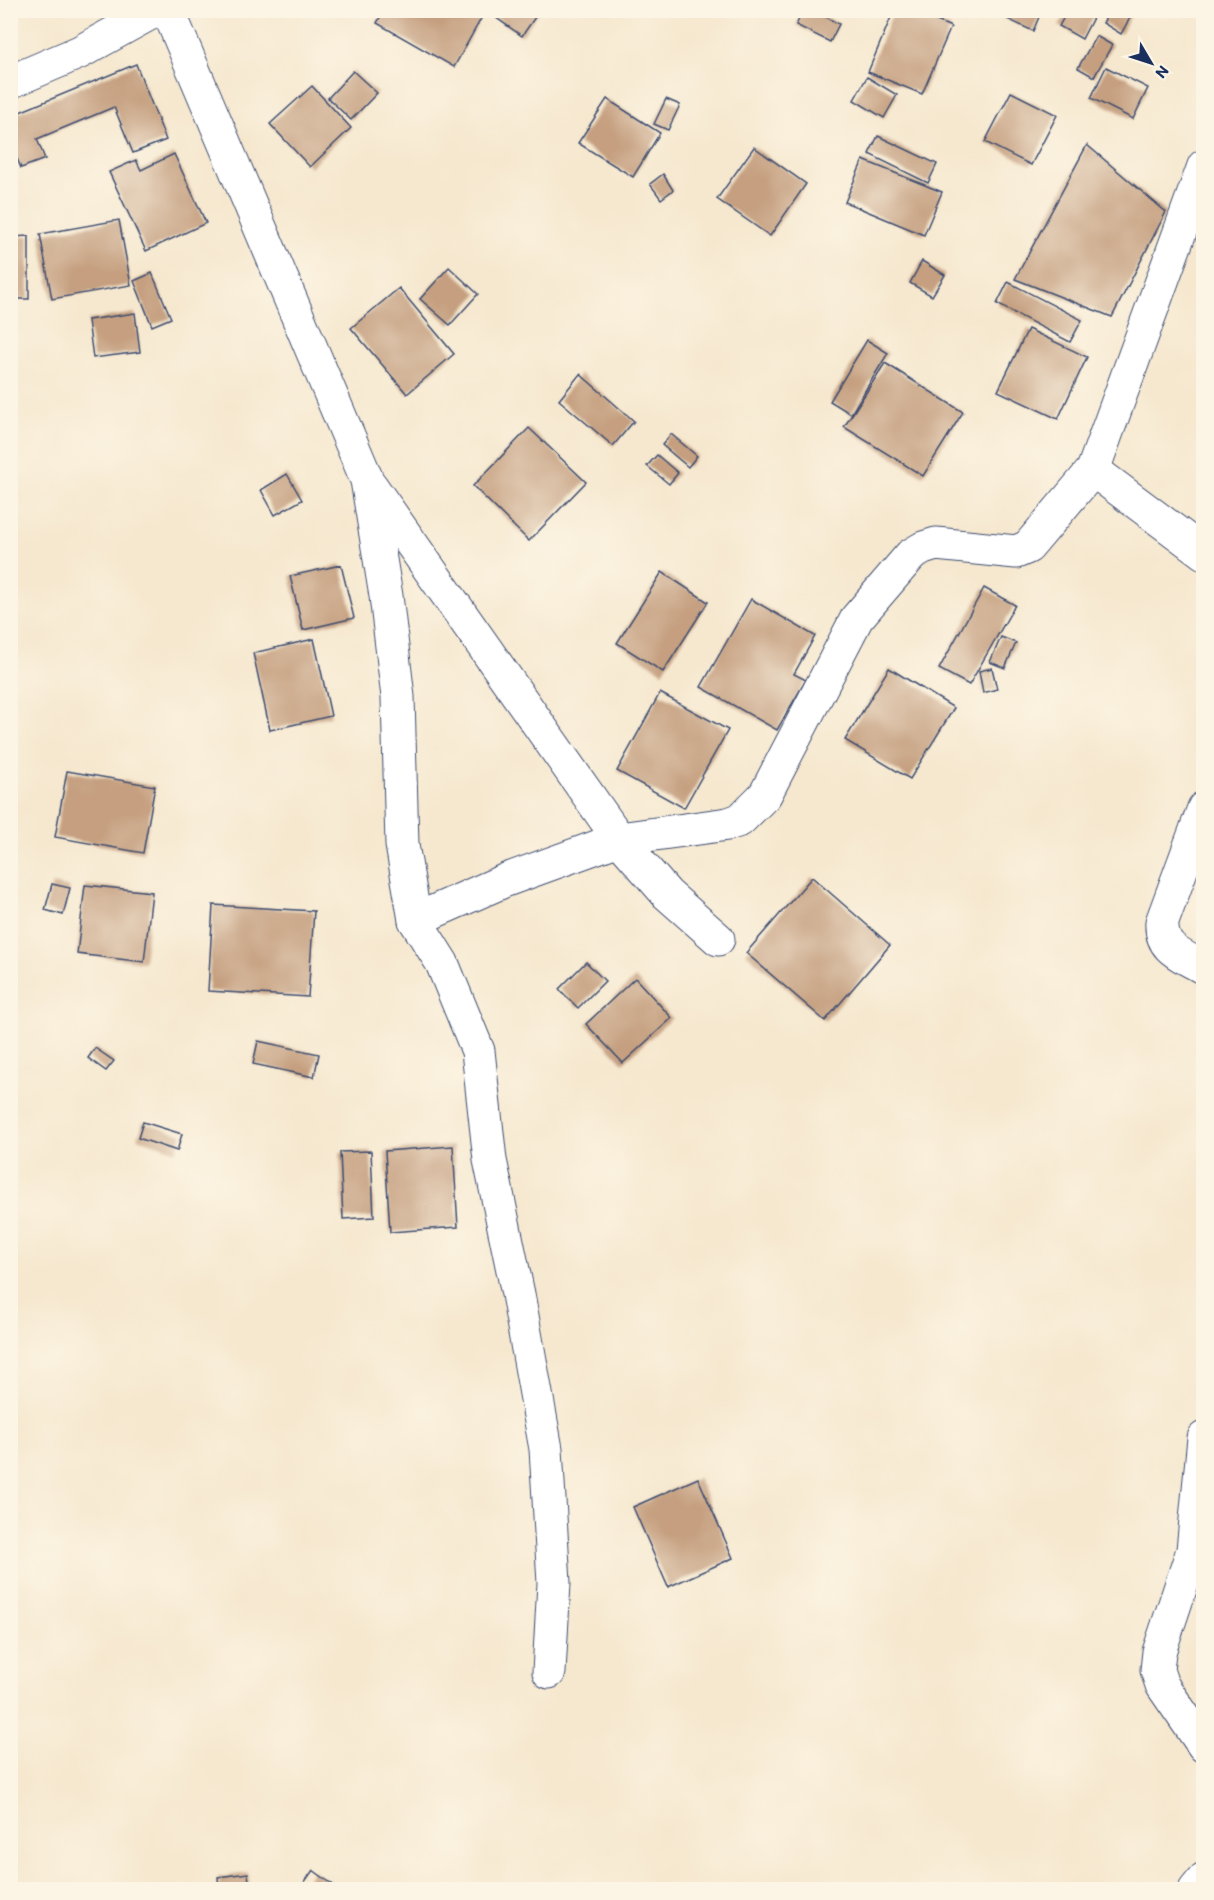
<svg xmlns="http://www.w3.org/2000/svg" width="1214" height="1900" viewBox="0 0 1214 1900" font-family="Itim,sans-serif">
<rect width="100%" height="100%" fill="#fcf5e5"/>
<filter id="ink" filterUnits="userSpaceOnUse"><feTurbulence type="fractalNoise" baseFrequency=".0167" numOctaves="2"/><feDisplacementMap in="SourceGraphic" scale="12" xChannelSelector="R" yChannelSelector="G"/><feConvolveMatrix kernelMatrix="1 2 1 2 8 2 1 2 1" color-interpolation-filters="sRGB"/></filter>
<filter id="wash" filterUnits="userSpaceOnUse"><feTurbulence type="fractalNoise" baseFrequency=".008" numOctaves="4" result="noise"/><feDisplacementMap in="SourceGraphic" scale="24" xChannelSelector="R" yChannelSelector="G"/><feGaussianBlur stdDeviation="1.35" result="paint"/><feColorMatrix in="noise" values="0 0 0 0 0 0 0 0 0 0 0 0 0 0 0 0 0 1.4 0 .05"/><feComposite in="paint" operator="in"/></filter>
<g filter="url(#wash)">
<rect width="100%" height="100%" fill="#f6e8cf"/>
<g id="blocks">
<!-- building -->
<g fill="#c59f7f">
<polygon points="384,10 476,10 483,15 454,67 377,23"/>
<polygon points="485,10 540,10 522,36"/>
<polygon points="804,10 813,10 839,24 830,42 796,25"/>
<polygon points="894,10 911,10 951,27 922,94 868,72"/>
<polygon points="988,10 1042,10 1033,31"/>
<polygon points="1068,10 1097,10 1082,39 1059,26"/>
<polygon points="1110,10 1134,10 1121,34 1103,23"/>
<polygon points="1096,36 1112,45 1094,77 1078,68"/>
<polygon points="136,64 166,140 133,153 114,107 37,139 45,159 21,168 10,141 10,116"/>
<polygon points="1106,67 1148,88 1133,119 1091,98"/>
<polygon points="353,71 377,93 351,120 328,98"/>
<polygon points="867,77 897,95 884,118 854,100"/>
<polygon points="312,86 351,128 310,167 270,124"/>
<polygon points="1011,92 1057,115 1031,165 985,142"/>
<polygon points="607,99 660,133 633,177 578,143"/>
<polygon points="666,99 680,105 668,130 654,124"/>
<polygon points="878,136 937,164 928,183 869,154"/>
<polygon points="1087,145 1166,212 1112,317 1015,279"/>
<polygon points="754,147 806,184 770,236 717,199"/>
<polygon points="174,154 206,223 146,251 109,172 136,160 141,170"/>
<polygon points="863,160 942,192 924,235 845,202"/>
<polygon points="663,174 673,190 661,199 650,184"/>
<polygon points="119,220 131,285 52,299 40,234"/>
<polygon points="29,236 29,299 10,299 10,237"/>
<polygon points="922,261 945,275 932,296 910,283"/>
<polygon points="449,267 478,294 450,325 420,299"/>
<polygon points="152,273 171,318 152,326 134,281"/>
<polygon points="1008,282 1082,320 1070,342 997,304"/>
<polygon points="399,288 454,354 407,394 351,328"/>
<polygon points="135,313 140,352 93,358 88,320"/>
<polygon points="1028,329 1087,357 1058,419 998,391"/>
<polygon points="867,340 888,353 851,414 830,401"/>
<polygon points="885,363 963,412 923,476 844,427"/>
<polygon points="580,374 634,421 613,446 559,400"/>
<polygon points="529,428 586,482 529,541 473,486"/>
<polygon points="671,434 697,456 688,467 662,445"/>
<polygon points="657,455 678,473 669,484 647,466"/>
<polygon points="287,474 302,500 275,515 261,490"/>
<polygon points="341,565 354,618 303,630 290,576"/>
<polygon points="662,572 708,602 663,672 617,643"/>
<polygon points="984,588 1015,605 969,685 939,669"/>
<polygon points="751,599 815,636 794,674 806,680 777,730 701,687"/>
<polygon points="1001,637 1016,643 1005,668 990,662"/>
<polygon points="314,639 331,716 270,730 253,653"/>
<polygon points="889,668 954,708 910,779 845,740"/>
<polygon points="992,668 997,689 983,693 979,671"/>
<polygon points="660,693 728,730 684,808 617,771"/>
<polygon points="67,771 155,786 143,853 55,837"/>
<polygon points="812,877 890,945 825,1021 746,953"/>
<polygon points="52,884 70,888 63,915 45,910"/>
<polygon points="85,885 152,892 144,962 77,954"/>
<polygon points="213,905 314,911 308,997 208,991"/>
<polygon points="586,962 605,981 578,1008 559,989"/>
<polygon points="635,978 672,1018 623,1063 586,1024"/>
<polygon points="258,1041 319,1054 314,1077 253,1064"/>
<polygon points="95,1048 114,1061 106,1071 88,1058"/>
<polygon points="143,1122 182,1134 177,1151 138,1138"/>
<polygon points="453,1146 458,1227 390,1232 385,1151"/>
<polygon points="371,1151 374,1217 343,1219 340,1152"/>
<polygon points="698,1478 733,1558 668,1587 633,1507"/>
<polygon points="313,1870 340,1890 299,1890"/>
<polygon points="248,1873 250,1890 219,1890 218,1877"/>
</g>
</g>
</g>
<g filter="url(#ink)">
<use href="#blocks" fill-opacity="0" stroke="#3c4b6f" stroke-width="1.5"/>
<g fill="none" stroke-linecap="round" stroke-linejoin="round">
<defs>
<g id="street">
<polyline points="168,10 367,480 386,596 398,697 402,845 415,920 442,963 478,1051 490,1160 518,1294 546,1449 554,1583 549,1672"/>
<polyline points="1093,470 1204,553"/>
<polyline points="371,486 619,839 667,894 718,939"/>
<path d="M 1204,808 L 1162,922 C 1160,950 1182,955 1204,968"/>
<polyline points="415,920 506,880 619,839 728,824 740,820 765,795 857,618 911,555 923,548 936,544 1016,552 1028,547 1093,470 1204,166"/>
<polyline points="1204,1438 1193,1550 1159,1652 1157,1670 1162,1685 1204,1746"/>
<polyline points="1195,1890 1204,1879"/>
</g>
<polyline id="secondary" points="10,82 80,52 156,10"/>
</defs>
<!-- street casing -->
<use href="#street" stroke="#3c4b6f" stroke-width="35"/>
<!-- secondary casing -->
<use href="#secondary" stroke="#3c4b6f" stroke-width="35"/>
<!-- street -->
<use href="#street" stroke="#fff" stroke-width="33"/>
<!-- secondary -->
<use href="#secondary" stroke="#fff" stroke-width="33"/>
</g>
</g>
<!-- margin -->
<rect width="1214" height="1900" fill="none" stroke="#fcf5e5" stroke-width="36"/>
<!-- north arrow -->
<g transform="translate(1151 63) rotate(129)" stroke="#fcf5e5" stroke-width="4.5" paint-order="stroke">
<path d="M0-4.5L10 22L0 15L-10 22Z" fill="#1b2f5e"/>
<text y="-9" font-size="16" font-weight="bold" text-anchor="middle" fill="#1b2f5e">N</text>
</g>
</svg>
